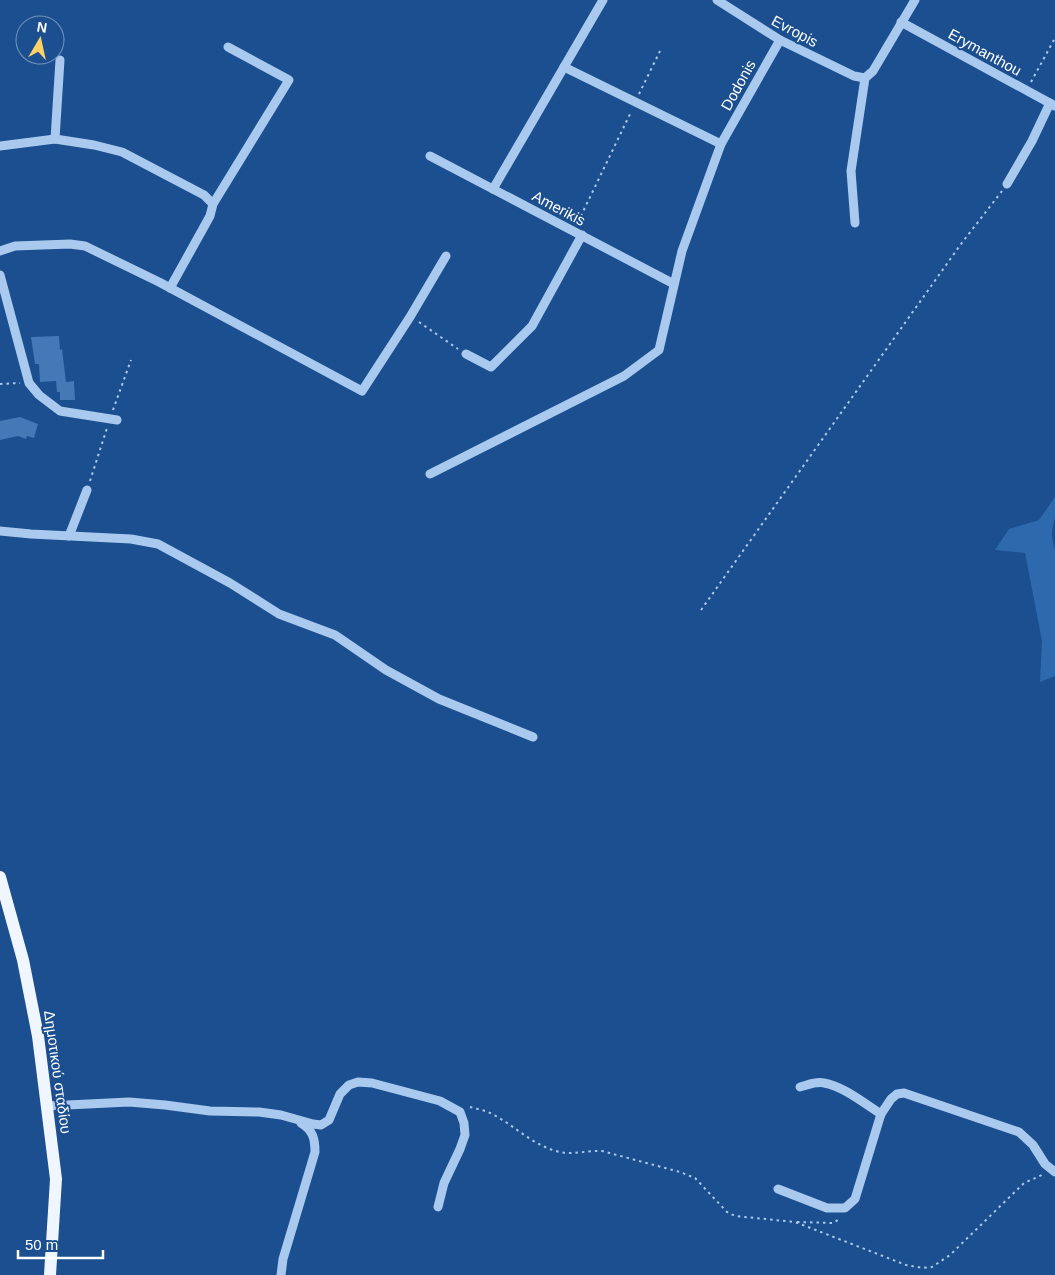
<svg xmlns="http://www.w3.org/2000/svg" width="1055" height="1275" viewBox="0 0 1055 1275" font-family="Arial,sans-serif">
<rect width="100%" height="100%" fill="#1b4f8f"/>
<!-- green -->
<path fill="#2e69ad" d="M 1055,497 C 1055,503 1055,512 1055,518 C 1051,531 1051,537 1055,550 L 1055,676 L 1040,682 L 1042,641 L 1025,553 L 995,550 L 1009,529 L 1039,520 Z"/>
<!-- building -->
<g fill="#4478b7">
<polygon points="59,336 60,350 62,349 66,382 74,381 75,400 60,400 60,392 57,392 56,381 40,382 39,364 35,364 31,337"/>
<polygon points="20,417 38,424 34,438 27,436 26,439 18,436 0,440 0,421"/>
</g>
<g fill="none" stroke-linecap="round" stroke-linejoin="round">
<!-- path -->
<g stroke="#a9c9ee" stroke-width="2" stroke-dasharray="2.5 4" stroke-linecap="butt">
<polyline points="1031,82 1055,38"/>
<polyline points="639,94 660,51"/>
<polyline points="578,222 631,112"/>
<polyline points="419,322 458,349"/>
<polyline points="0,384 20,383"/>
<polyline points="113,410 131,360"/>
<polyline points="90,481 107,428"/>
<polyline points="701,610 961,244 1002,191"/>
<path d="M 470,1107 C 477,1109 485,1110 492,1114 C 514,1125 531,1144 556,1151 C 571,1156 586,1150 602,1151 L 680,1172 L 695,1178 L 727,1212 L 735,1216 L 795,1222 L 906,1265 L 923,1268 L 932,1267 L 950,1255 L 1024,1183 L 1042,1175"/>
<polyline points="797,1222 833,1223 841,1218"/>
</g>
<!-- minor -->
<g stroke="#a9c9ee" stroke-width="9">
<polyline points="717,0 780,40 854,76 865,78"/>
<polyline points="901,22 1055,106"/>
<polyline points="564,67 721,144"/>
<polyline points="55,139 60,60"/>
<polyline points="0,146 55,139 94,145 122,152 204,195 213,204"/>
<polyline points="430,156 674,284"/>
<polyline points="1007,184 1032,141 1050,103"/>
<polyline points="493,189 603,0"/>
<polyline points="855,223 851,171 865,78 873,71 915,0"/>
<polyline points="0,251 15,246 70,244 85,246 159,282 362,391 410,317 446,256"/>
<polyline points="0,275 29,383 39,395 60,411 117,420"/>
<polyline points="170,288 210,216 213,204 289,80 228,47"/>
<polyline points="466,354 491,367 532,326 582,235"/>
<polyline points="430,474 624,376 659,350 682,251 721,144 780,40"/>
<polyline points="0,531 31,534 131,539 158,544 230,583 279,614 335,635 386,670 439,699 533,737"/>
<polyline points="69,536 87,490"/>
<path d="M 800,1087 C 808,1085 816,1081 824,1083 C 843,1086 865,1104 881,1114"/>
<polyline points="47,1106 129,1102 165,1105 210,1111 259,1112 281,1115 313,1124 321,1125 329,1120 340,1094 349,1085 358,1082 372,1083 440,1101 460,1112 464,1123 465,1135 460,1149 444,1183 438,1207"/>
<polyline points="778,1189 827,1208 845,1208 855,1199 881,1114 891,1099 897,1094 904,1093 1019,1132 1033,1145 1045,1164 1055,1172"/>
<path d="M 281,1275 L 283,1259 L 315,1152 C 315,1139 313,1130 301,1123"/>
</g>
<!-- major -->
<polyline stroke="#f0f6ff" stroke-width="12" points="0,877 23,960 38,1036 56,1179 50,1275"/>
</g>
<g text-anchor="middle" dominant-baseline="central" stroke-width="4" stroke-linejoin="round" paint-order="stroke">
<!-- street labels -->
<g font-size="15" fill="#fff" stroke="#1b4f8f">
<text transform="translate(795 31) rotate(28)">Evropis</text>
<text transform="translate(985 52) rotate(29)">Erymanthou</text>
<text transform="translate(738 85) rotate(-61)">Dodonis</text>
<text transform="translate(559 208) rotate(28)">Amerikis</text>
<text transform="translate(58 1072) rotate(82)">Δημοτικού σταδίου</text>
</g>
</g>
<!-- north arrow -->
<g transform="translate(40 40) rotate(9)"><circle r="24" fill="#1b4f8f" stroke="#7695bc"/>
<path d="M0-4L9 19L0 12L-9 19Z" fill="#ffd166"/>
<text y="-8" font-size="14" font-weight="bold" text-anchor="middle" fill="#ffffff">N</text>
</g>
<!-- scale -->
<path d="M18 1250v8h85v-8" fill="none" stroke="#ffffff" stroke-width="2.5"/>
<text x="25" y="1250" font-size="15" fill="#ffffff" stroke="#1b4f8f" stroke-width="4" paint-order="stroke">50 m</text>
</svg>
